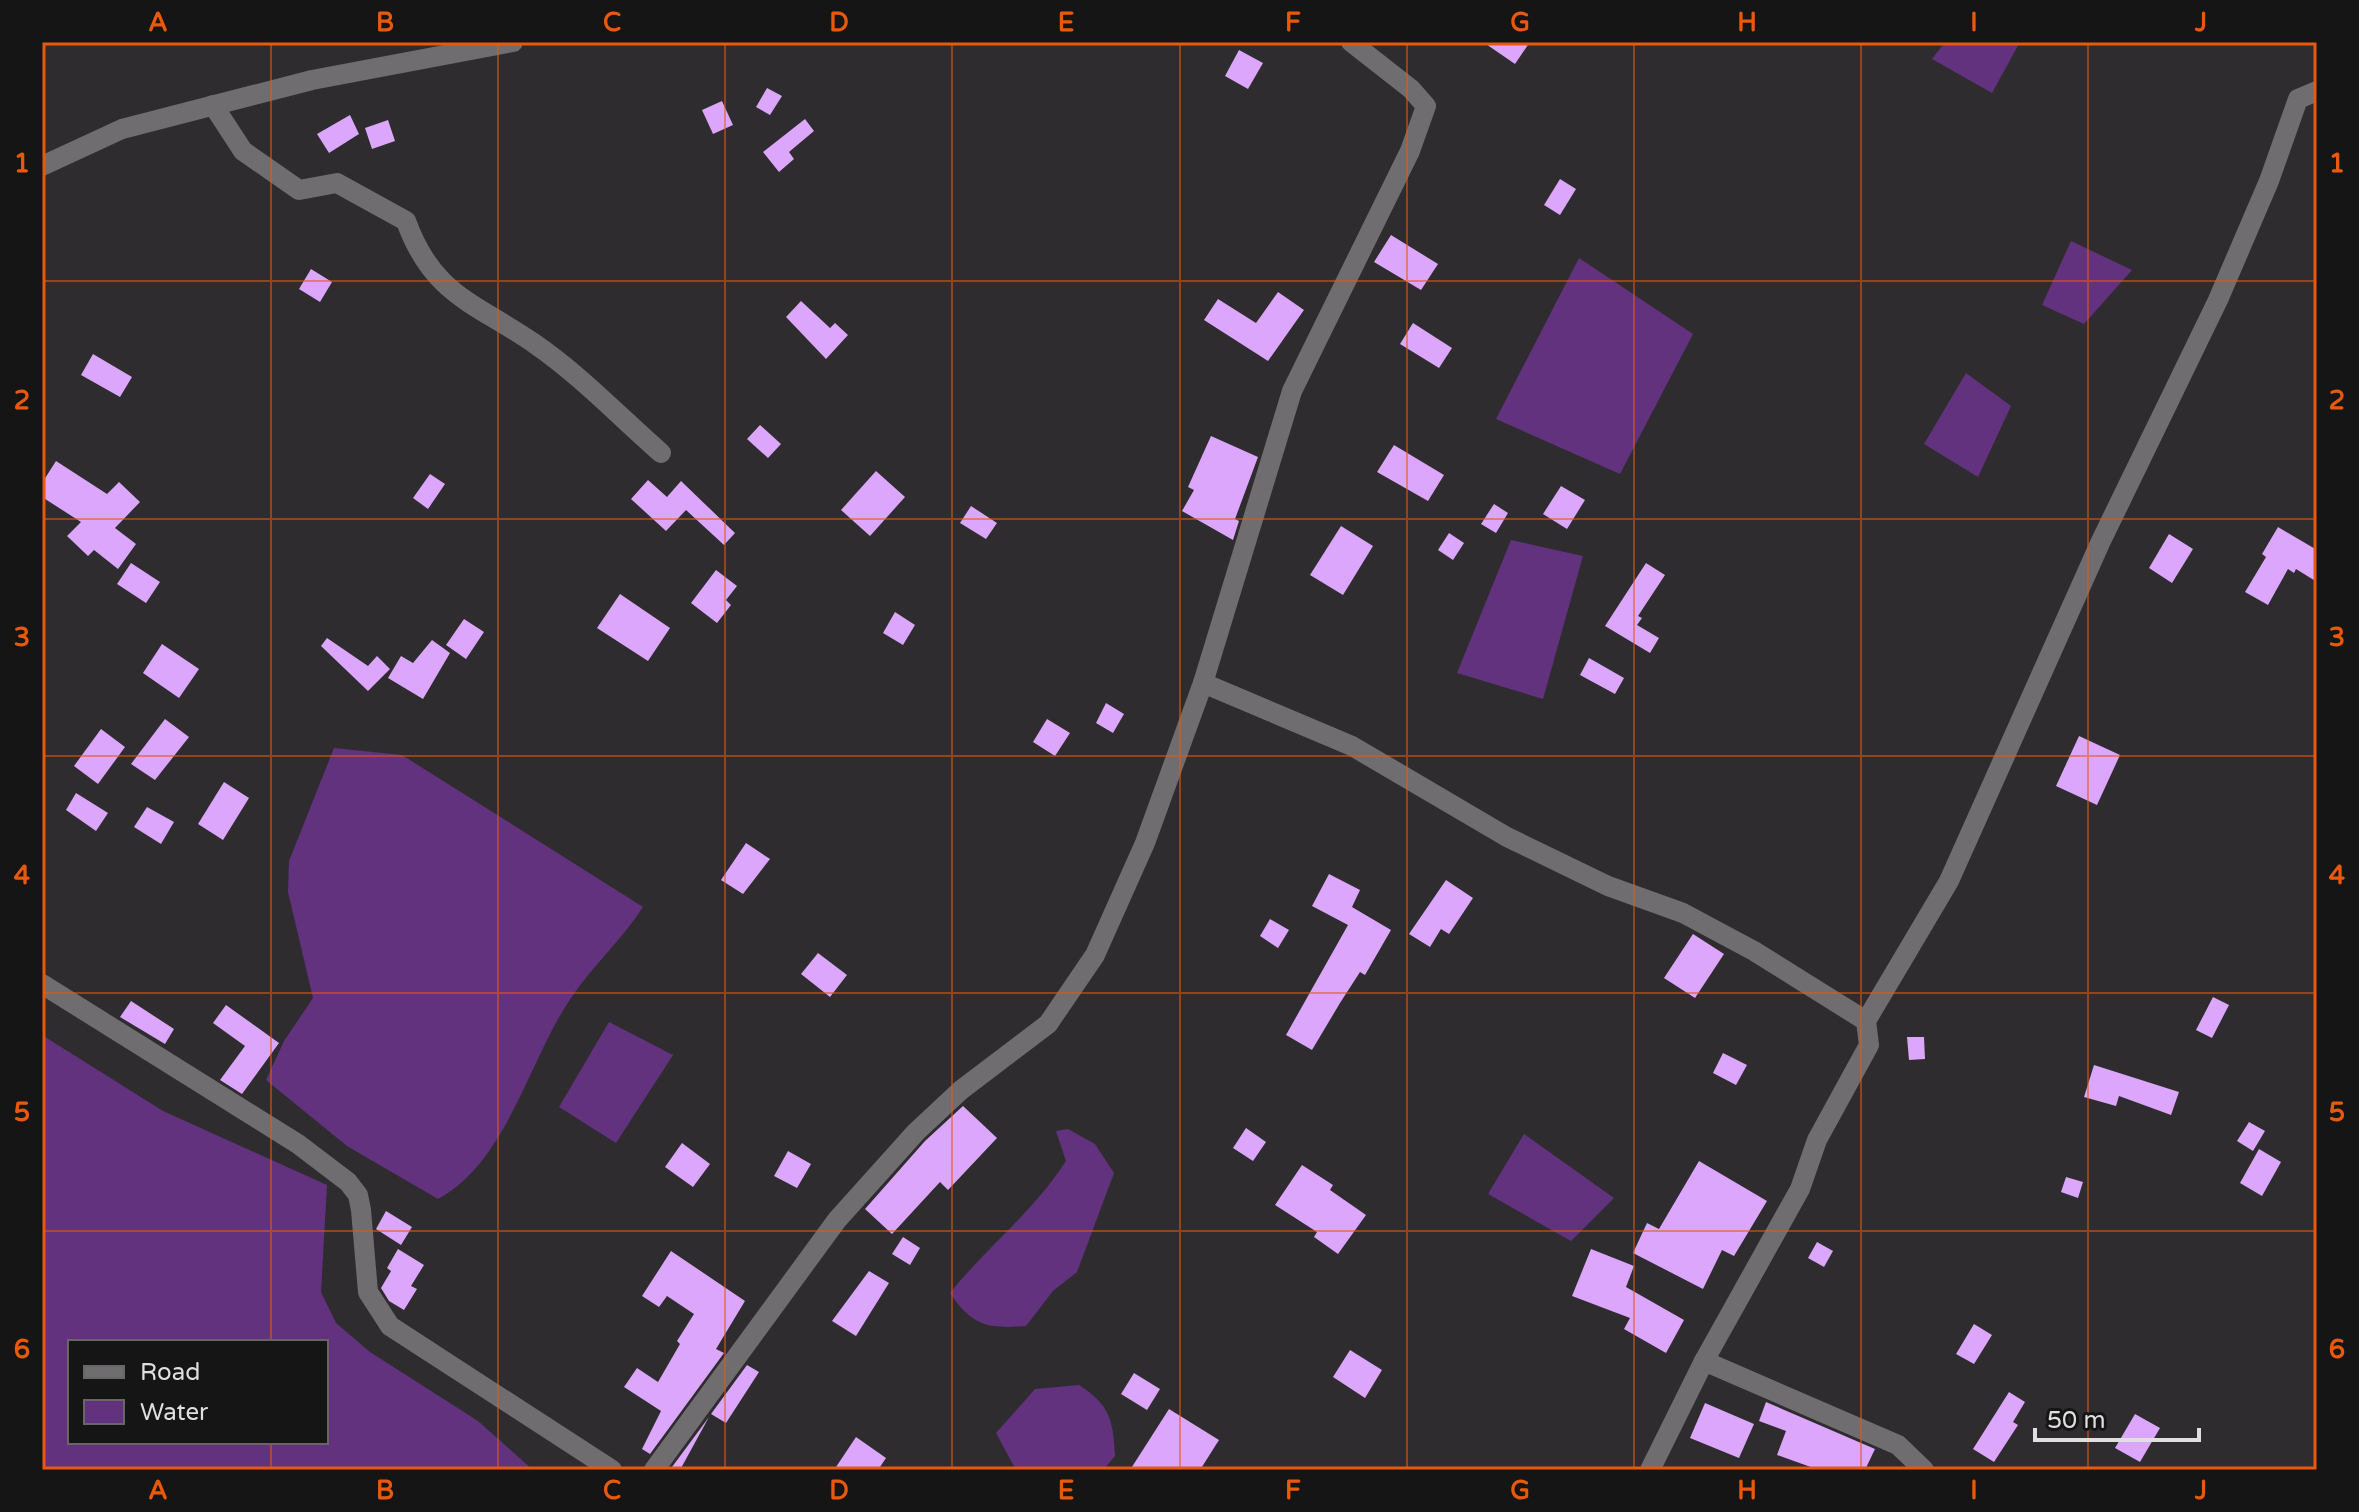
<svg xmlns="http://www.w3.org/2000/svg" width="2359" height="1512" viewBox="0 0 2359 1512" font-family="'Varela Round',sans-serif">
<rect width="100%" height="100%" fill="#2e2c2f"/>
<!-- water -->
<g fill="#62327e" fill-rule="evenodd">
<polygon points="1945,42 2020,42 1992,93 1932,59"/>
<polygon points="2071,241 2132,270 2084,324 2042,305"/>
<polygon points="1579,258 1693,334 1620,474 1496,419"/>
<polygon points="1966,373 2011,406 1978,477 1924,444"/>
<polygon points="1511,540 1583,556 1543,699 1457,673"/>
<path d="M 334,748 L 402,755 L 643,907 C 622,940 593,965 571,998 C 529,1059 507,1162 438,1199 L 347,1146 L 266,1080 L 284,1041 L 313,998 L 288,892 L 289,861 Z"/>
<polygon points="609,1022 673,1055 616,1143 559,1107"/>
<path d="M 42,1035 L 163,1111 L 327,1185 L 321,1292 L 336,1323 L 370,1352 L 478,1421 L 533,1470 L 42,1470 ZM 70,1342 L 326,1342 L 326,1442 L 70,1442 Z"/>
<path d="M 1068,1129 L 1095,1144 L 1114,1173 L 1077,1272 L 1053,1291 L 1026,1326 C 988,1329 972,1326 950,1293 C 987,1247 1034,1211 1066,1161 L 1056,1131 Z"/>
<polygon points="1524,1134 1614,1198 1571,1241 1488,1194"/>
<path d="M 1079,1385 C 1110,1405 1113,1420 1115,1456 L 1103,1470 L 1016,1470 L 996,1433 L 1035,1389 Z"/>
</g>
<!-- building -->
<g fill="#dba6fb">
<polygon points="1483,42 1530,42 1515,64"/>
<polygon points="1239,50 1263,63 1248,89 1225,76"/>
<polygon points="767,88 782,96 770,115 756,107"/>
<polygon points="722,101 733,125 713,134 702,110"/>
<polygon points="350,115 359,134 329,153 317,134"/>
<polygon points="805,119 814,131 789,152 794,159 779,172 763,152"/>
<polygon points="388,120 395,141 372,149 365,128"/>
<polygon points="1560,179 1576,189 1560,215 1544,205"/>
<polygon points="1391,235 1438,264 1421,290 1374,262"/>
<polygon points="311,269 332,282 320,302 299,289"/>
<polygon points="1278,292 1304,310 1268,361 1204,320 1218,299 1256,323"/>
<polygon points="801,301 830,328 835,323 848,335 826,359 786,317"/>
<polygon points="1413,323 1452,348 1439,368 1400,344"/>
<polygon points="93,354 132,377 120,397 81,375"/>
<polygon points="760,425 781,444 768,458 747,439"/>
<polygon points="1211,436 1258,457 1235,519 1239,521 1233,540 1182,511 1194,490 1188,487"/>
<polygon points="1394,445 1444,475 1428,501 1377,472"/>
<polygon points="56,461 107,494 119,482 140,502 115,528 136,544 118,569 94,550 88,556 67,536 81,522 42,497 42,483"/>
<polygon points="876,471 905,497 870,536 841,510"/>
<polygon points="430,474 445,484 428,509 413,498"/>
<polygon points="648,480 667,497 681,481 735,533 724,545 686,510 666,531 631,499"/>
<polygon points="1561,486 1585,500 1567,529 1543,514"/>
<polygon points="1494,504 1508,513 1496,533 1481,524"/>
<polygon points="971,506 997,523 986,539 960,523"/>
<polygon points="1341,526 1373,546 1343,595 1310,575"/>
<polygon points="2278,527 2317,550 2317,582 2296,569 2294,573 2288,569 2268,605 2245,592 2266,557 2262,554"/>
<polygon points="1449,533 1464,543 1453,560 1438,550"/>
<polygon points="2169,534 2193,549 2172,583 2149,568"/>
<polygon points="131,563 160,582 146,603 117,584"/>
<polygon points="1646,563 1665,575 1638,616 1642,618 1637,625 1659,638 1650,653 1605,626"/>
<polygon points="716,570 737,586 726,600 731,605 717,623 691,603"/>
<polygon points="620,594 670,628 648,661 597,628"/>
<polygon points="895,612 915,625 903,645 883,633"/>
<polygon points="464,619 484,632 466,659 446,645"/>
<polygon points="327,638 368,666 377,656 390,669 368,691 321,646"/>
<polygon points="432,640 450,653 423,699 388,678 401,656 413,663"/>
<polygon points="162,644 199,669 179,698 143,673"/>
<polygon points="1589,658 1624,678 1615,694 1580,675"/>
<polygon points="1106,703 1124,714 1113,733 1096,723"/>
<polygon points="165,719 189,737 155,780 131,764"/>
<polygon points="1047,719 1070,733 1055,756 1033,742"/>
<polygon points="101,729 125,747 98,784 74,766"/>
<polygon points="2079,736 2120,755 2097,805 2056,786"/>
<polygon points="224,782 249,798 223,840 198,824"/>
<polygon points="76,793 108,813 96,831 66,810"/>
<polygon points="147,807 174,822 161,844 134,827"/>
<polygon points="746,843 770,859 743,894 721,880"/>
<polygon points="1329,874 1360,890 1352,907 1391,930 1365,975 1360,972 1340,1003 1312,1050 1286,1035 1348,925 1312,906"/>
<polygon points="1446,880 1473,898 1449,934 1441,929 1430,947 1409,934"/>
<polygon points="1270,919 1289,930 1278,948 1260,936"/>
<polygon points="1693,934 1724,954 1695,998 1664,978"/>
<polygon points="818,953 847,975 830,997 801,974"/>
<polygon points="2213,997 2229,1005 2212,1038 2196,1030"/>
<polygon points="131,1001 174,1029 165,1044 120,1017"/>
<polygon points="226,1005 279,1043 242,1094 220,1080 245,1046 213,1023"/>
<polygon points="1907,1037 1924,1037 1925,1059 1909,1060"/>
<polygon points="1723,1053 1747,1065 1736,1085 1713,1073"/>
<polygon points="2094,1065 2179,1092 2171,1115 2119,1096 2116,1106 2084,1097"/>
<polygon points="963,1106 997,1138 948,1190 940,1182 892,1234 865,1209 925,1141"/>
<polygon points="2249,1122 2265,1131 2253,1151 2237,1141"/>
<polygon points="1246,1128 1266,1142 1253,1161 1233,1148"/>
<polygon points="682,1143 710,1164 693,1187 665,1167"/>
<polygon points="2259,1149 2281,1162 2262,1196 2240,1183"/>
<polygon points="788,1151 811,1164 797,1188 774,1176"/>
<polygon points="1699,1161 1767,1201 1734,1256 1722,1250 1703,1289 1633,1253 1647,1223 1659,1229"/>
<polygon points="1302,1165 1333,1185 1330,1190 1366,1215 1338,1254 1314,1237 1317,1232 1275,1205"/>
<polygon points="2066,1177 2083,1182 2078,1198 2061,1192"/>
<polygon points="386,1211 412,1227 401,1245 376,1229"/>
<polygon points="903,1237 920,1248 910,1265 892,1254"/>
<polygon points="1817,1242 1833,1251 1824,1267 1808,1258"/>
<polygon points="398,1249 424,1265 411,1286 417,1289 404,1310 389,1301 381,1288 391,1271 387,1268"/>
<polygon points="1591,1249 1634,1266 1626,1287 1684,1320 1666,1353 1624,1329 1630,1318 1572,1296"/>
<polygon points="671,1251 745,1301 716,1349 724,1353 650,1454 642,1449 661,1411 624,1387 637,1368 658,1382 680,1344 677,1341 694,1314 667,1296 659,1307 642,1296"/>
<polygon points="869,1271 889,1283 856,1336 832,1321"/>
<polygon points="1974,1324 1992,1335 1974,1364 1956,1354"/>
<polygon points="1350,1350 1382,1370 1365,1398 1333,1377"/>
<polygon points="747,1365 759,1372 726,1423 711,1414"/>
<polygon points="1134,1373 1160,1389 1147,1410 1121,1394"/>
<polygon points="2009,1392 2025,1402 2013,1422 2018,1425 1994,1462 1973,1449"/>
<polygon points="1766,1402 1875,1449 1865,1470 1819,1470 1777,1455 1786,1431 1759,1421"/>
<polygon points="1705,1403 1754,1424 1739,1458 1690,1438"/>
<polygon points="1169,1409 1219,1440 1200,1470 1130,1470"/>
<polygon points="2135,1414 2160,1428 2140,1462 2115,1448"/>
<polygon points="709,1417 680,1470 672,1467"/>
<polygon points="856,1437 886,1458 878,1470 834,1470"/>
</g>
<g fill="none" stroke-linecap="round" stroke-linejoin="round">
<!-- minor -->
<g stroke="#6f6d70" stroke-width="20">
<path d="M 213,105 L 243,151 L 299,190 L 337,183 L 406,221 C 433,296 476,303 535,344 C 580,375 620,417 661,453"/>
<polyline points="42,166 122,129 312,80 513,42"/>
<polyline points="1203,683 1352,746 1507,837 1608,886 1683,913 1754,951 1866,1021"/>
<polyline points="42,984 298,1144 348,1182 358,1195 361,1210 368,1292 390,1326 612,1470"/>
<polyline points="1704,1361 1898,1445 1924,1470"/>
<polyline points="654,1470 837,1220 916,1132 961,1090 1048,1024 1095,955 1145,843 1203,683 1292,391 1410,151 1426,106 1411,89 1351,42"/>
<polyline points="1650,1470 1704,1361 1800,1189 1817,1140 1869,1045 1866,1021 1949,881 2101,541 2218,300 2269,181 2298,99 2317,91"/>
</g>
</g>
<!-- grid -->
<path fill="none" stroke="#e8590c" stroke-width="2" stroke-opacity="0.55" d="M 271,42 L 271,1342M 498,42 L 498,1470M 725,42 L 725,1470M 952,42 L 952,1470M 1180,42 L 1180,1470M 1407,42 L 1407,1470M 1634,42 L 1634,1470M 1861,42 L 1861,1470M 2088,42 L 2088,1470M 42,281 L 2317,281M 42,519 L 2317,519M 42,756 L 2317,756M 42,993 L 2317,993M 42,1231 L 2317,1231M 271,1442 L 271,1470"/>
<!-- border -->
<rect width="2359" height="1512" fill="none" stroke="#161516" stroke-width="88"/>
<!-- legend -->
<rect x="68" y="1340" width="260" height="104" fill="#161516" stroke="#666667" stroke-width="2"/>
<rect x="84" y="1366" width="40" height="12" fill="#6f6d70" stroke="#666667" stroke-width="2"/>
<text x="140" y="1380" font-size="24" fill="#dfdfe0">Road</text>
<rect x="84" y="1400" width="40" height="24" fill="#62327e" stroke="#666667" stroke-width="2"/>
<text x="140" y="1420" font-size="24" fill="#dfdfe0">Water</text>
<!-- scale -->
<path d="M2035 1428v12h164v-12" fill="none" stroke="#dfdfe0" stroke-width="4"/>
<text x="2047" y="1428" font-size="24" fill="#dfdfe0" stroke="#161516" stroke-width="6" paint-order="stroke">50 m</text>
<rect x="44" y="44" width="2271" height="1424" fill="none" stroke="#e8590c" stroke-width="3"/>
<g font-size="26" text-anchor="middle" font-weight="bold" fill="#e8590c">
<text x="158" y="31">A</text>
<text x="385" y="31">B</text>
<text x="612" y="31">C</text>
<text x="839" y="31">D</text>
<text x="1066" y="31">E</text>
<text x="1293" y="31">F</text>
<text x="1520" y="31">G</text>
<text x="1747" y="31">H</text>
<text x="1974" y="31">I</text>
<text x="2201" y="31">J</text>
<text x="22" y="172">1</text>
<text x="2337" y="172">1</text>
<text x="22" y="409">2</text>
<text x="2337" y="409">2</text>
<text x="22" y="646">3</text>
<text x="2337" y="646">3</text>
<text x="22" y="884">4</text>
<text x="2337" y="884">4</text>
<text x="22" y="1121">5</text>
<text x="2337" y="1121">5</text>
<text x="22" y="1358">6</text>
<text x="2337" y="1358">6</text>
<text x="158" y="1499">A</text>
<text x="385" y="1499">B</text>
<text x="612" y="1499">C</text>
<text x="839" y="1499">D</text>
<text x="1066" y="1499">E</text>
<text x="1293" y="1499">F</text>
<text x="1520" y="1499">G</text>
<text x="1747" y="1499">H</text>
<text x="1974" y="1499">I</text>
<text x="2201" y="1499">J</text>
</g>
</svg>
